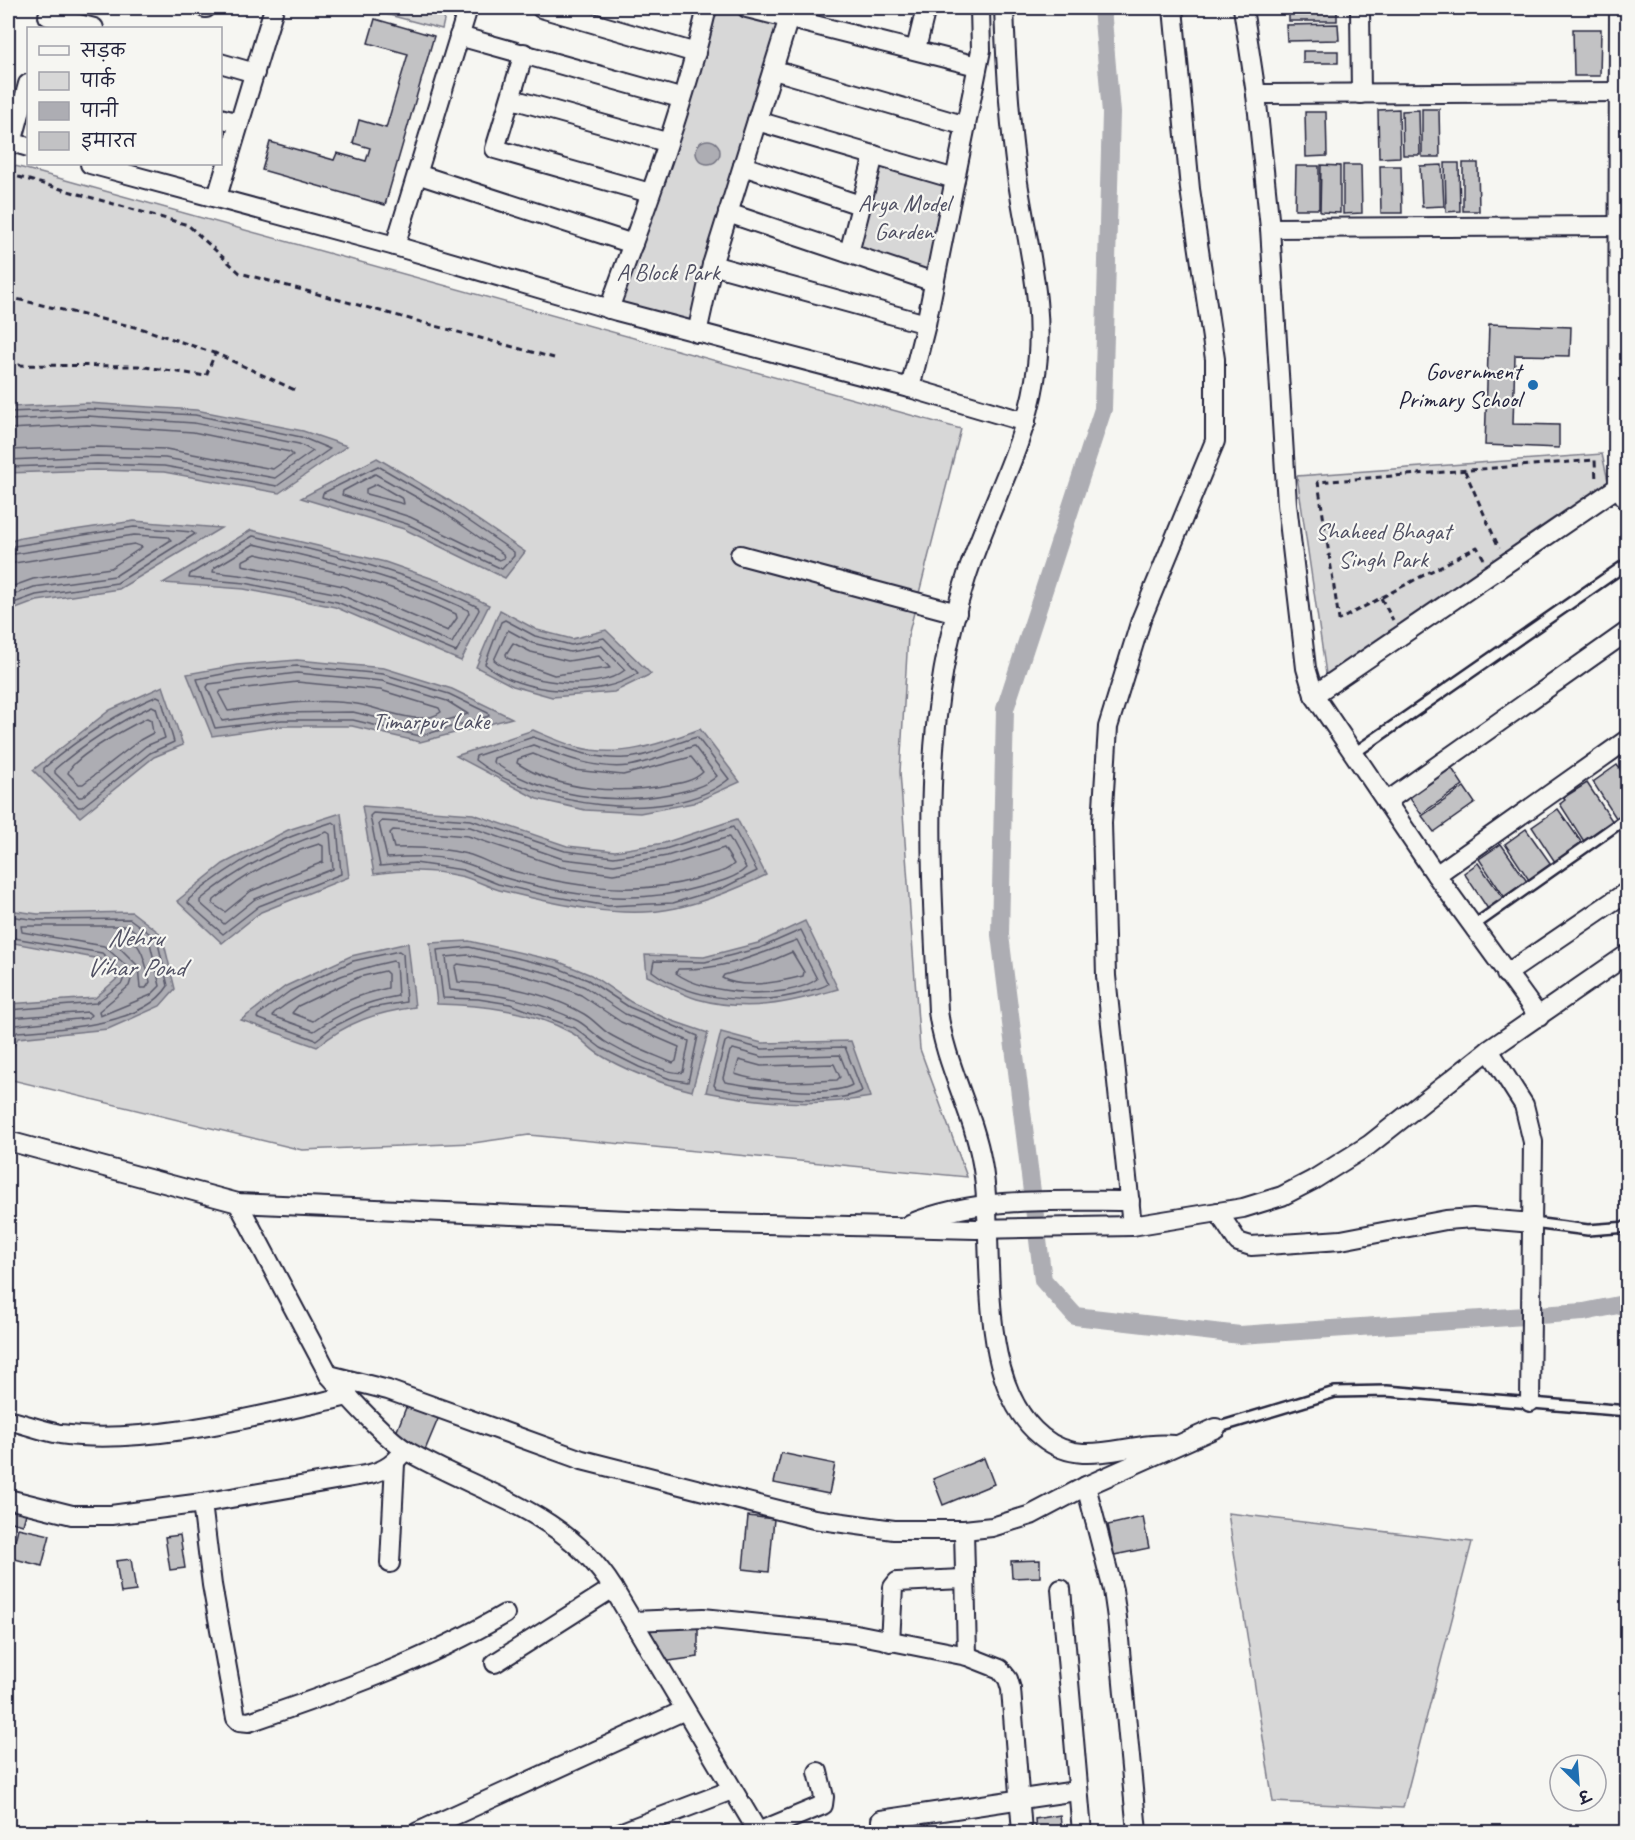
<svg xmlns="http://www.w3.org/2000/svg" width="1635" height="1840" viewBox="0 0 1635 1840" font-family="Caveat,'Playpen Sans Deva',sans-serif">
<rect width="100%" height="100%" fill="#f6f6f2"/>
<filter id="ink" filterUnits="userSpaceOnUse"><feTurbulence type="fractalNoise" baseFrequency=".0167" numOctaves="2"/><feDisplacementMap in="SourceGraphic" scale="12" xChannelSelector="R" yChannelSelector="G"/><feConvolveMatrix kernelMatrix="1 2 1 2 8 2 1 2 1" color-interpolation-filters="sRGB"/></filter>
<g filter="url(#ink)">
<!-- green -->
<g fill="#d7d7d7" stroke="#7c7c89" stroke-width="1.5">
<polygon points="363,8 447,8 442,29"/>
<polygon points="709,8 792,8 693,328 614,306"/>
<polygon points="874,155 955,179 934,282 853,255"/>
<polygon points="8,164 961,429 908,636 900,772 920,1049 967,1177 529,1135 473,1143 302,1150 8,1079"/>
<polygon points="1602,454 1608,481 1326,674 1297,476"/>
<polygon points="1228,1513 1472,1542 1403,1808 1273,1802"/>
</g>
<!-- water -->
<g fill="#adadb3" stroke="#757583" stroke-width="1.5">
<circle cx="708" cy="152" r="12"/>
<polygon points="87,403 196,410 303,431 347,446 279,493 164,472 97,470 8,473 8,407"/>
<polygon points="377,458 450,501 525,552 505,578 404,529 301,498"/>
<polygon points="134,521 221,528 119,589 37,601 8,612 8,542 21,538"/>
<polygon points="251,530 385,562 442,582 489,605 461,661 335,607 244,589 163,583"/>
<polygon points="500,610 537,630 572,639 606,630 651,674 614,692 552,697 513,686 476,667"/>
<polygon points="297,660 384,668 452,689 512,718 420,742 352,726 282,726 212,736 187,674 237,665"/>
<polygon points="163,686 183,745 154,757 80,817 33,770 110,710"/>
<path d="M 700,729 L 740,782 L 693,803 L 640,813 L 585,810 L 537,799 L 456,756 L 533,730 C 547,736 562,743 577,747 C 619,759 660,744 700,729 Z"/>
<path d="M 362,806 L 473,814 L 567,846 L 615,851 L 664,843 L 737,819 L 766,875 C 737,889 707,901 676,908 C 623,920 555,904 503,891 C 489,888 475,879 460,876 C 431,869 404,870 374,874 Z"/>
<polygon points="341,813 349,877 261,912 222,943 177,901 223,864 288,830"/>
<polygon points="8,910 38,914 132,912 162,935 175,989 160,1006 108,1029 18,1038 8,1057 8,1004 95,998 119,977 100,959 8,942"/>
<path d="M 805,921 L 838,989 C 790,1003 747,1013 697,999 C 680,994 663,983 647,976 L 645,955 L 704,957 L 758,943 Z"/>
<path d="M 469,941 L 557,961 L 591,975 L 631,1002 L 667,1019 L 708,1033 L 692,1091 C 660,1083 625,1071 597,1053 C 588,1047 581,1038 572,1033 C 530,1010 483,1005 437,1004 L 430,943 Z"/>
<path d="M 408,943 L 415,1007 C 375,1013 349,1021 317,1047 L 241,1020 L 286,986 L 351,956 Z"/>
<path d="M 721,1032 L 762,1043 L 851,1041 L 871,1097 C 814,1107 762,1103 706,1092 Z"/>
</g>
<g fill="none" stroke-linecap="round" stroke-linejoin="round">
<!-- shore -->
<g stroke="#5a5a6b" stroke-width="1.5">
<polyline points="8,412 87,409 195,415 301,437 330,449 277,486 164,466 97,464 8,467"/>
<polyline points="8,420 87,416 194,423 299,444 313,451 275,478 165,458 97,456 8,460"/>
<polyline points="8,429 87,425 193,432 290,452 293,455 273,469 166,449 97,447 8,450"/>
<polygon points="378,466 447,506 514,552 514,556 502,569 407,524 322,497 323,493"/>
<polygon points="375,474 443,512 503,554 504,558 499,560 410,517 342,495 343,491"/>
<polygon points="377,484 403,499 404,504 366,494 366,489"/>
<path d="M 253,536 C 331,554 406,571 478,607 L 479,610 L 456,652 L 337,602 L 245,583 L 189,578 L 190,574 Z"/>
<path d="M 254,544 C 328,561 400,577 468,610 L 469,613 L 452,643 L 339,594 L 247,576 L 213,572 L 214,568 Z"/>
<polyline points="8,547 134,527 192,532 195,534 117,583 36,595 8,605"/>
<path d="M 256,554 C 324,569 393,583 456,614 L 457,618 L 448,631 L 343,586 L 242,565 L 242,561 Z"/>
<polyline points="8,555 134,535 168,537 171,540 115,576 34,587 8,597"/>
<polyline points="8,564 134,544 142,547 111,568 33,579 8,588"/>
<path d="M 505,620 L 535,636 L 571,645 L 604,638 L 638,673 C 600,700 520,695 485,664 L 501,622 Z"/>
<path d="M 508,630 L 532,643 L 570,652 L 602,646 L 625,670 C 597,693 521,683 494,660 Z"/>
<polygon points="513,643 531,652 568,661 599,656 610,668 554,675 507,658 506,654"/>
<polygon points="297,666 383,674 449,694 488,713 489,716 420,736 353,720 282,720 215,728 197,679 238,671"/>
<polygon points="297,673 382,681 447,701 468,714 420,728 353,712 281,713 222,721 207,687 209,684"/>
<path d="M 297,682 L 380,690 L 439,708 L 441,712 C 419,728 382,708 357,704 C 316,697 268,706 228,711 L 219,694 L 221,691 Z"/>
<path d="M 157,696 L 161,698 L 174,742 L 150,753 L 82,807 L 78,807 L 44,772 L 44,768 C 79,738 115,714 157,696 Z"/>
<path d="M 152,706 L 156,708 L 165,738 L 146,746 L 82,797 L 79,797 L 55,773 L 55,769 C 85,743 116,723 152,706 Z"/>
<path d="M 147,718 L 151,720 L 153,733 L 140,740 L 83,784 L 79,784 L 68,773 C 72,757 131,726 147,718 Z"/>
<path d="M 533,737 C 563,747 592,760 625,758 C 650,757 673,743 697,737 L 729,779 C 669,828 531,805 475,760 L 476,756 Z"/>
<path d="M 533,745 C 562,756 596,770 628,766 C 651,762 672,753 694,746 L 717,776 C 705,787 686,791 670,794 C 611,805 544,797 493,762 L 494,758 Z"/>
<path d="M 533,754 L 573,770 L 623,775 L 691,757 L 703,772 C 694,781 681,783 669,785 C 619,794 561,792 517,763 L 518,759 Z"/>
<polygon points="373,813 471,820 565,851 614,857 665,849 733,827 757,871 723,888 673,903 608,906 545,895 498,884 463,870 415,863 380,866 370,816"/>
<path d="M 382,821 L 470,827 L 563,859 L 614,865 L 667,856 L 729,837 L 746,868 C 735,879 715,883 700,887 C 635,906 567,896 502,877 C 490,874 480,868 468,864 C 442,855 413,856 387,858 L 379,824 Z"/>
<path d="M 333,822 L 337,825 L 341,874 L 259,906 L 223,934 L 188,903 L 189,899 C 237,860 274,840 333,822 Z"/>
<path d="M 393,830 L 468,836 L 561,867 L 613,874 L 669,865 L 724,848 L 734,864 C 725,873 709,875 696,879 C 633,897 568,886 506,869 C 492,865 480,857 467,854 C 443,848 418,847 394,848 L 390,833 Z"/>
<path d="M 327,832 L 330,834 L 333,869 L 255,899 L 224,924 L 200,903 L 200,900 C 238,869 280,846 327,832 Z"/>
<path d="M 319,844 L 323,846 L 323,862 L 251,891 L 225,912 L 213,904 L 214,900 C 244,875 281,855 319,844 Z"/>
<path d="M 8,916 L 38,920 L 130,919 L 157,939 L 168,986 C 143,1026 60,1029 17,1032 L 8,1046"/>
<polygon points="21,926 128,926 150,943 160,986 151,995 100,1016 99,1011 129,986 132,976 128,967 104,946 22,932"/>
<path d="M 801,930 L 828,984 C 822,988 813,990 806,992 C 759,1006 692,1002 652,971 L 654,961 L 705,962 L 760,948 Z"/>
<path d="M 113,935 C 141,934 145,959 150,982 L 146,988 L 140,988 L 138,966 L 112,940 Z"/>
<polyline points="8,937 102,953 122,972 124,977 122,983 96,1003 8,1010"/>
<path d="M 797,940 L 817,979 C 788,1001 704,995 676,973 L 678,969 C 726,970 754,956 797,940 Z"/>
<polygon points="469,947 555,967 588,980 629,1007 698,1036 688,1082 670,1079 639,1067 601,1048 575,1028 510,1004 478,999 443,998 437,950"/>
<polygon points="399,951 403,954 406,1002 371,1008 333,1027 316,1040 257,1018 258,1015 290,991 353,961"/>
<path d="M 792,952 L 804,972 L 803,976 C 780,982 743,990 722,978 L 724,975 L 764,964 Z"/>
<path d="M 468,955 L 553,974 L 585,987 L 625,1014 L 689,1041 L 683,1072 C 671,1077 616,1049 604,1041 C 595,1035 587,1026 578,1021 C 537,1000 495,994 450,990 L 446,957 Z"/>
<path d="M 393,961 L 396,963 L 398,996 C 364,1002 342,1012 314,1031 L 273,1016 L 274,1013 C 309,986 350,970 393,961 Z"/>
<path d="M 458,964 L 506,971 L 550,983 L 581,995 L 621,1022 L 679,1047 L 676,1061 L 673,1063 C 652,1054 629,1046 609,1034 C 600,1028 593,1019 584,1014 C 546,992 501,984 458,982 L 455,967 Z"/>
<path d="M 385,971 L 388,974 L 388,988 C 361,994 335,1004 313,1021 L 292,1013 L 298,1006 L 359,977 Z"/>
<polyline points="8,1018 88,1012 91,1015 88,1018 16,1025 8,1030"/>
<path d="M 728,1040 L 762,1049 L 845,1047 L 862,1091 C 834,1107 748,1095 716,1088 L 714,1085 L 725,1042 Z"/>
<path d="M 733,1049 L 762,1057 L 840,1055 L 852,1085 C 829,1098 752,1087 725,1082 L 723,1078 L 730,1051 Z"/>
<path d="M 739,1060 L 761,1066 L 834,1064 L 840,1077 L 837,1080 C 804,1082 766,1085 735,1074 Z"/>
</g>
<!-- canal -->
<polyline stroke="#adadb3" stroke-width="18" points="1102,8 1111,113 1103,409 1005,709 1000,935 1043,1280 1075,1316 1240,1335 1584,1312 1628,1303"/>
</g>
<!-- building -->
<g fill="#c2c2c4" stroke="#22223b" stroke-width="1.5">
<rect x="1289" y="8" width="48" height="13"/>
<polygon points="375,19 434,36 385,205 262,170 270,142 334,160 337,153 366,161 370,148 353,143 359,120 386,128 408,54 368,43"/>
<polygon points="1338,24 1339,40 1287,41 1286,25"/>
<polygon points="1573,29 1601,29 1600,76 1574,76"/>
<rect x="1303" y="51" width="35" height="12"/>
<polygon points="1399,109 1400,157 1379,158 1378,110"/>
<polygon points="1422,109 1439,109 1440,157 1422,157"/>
<polygon points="1419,110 1420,155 1403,155 1402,111"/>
<polygon points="1305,112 1326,112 1327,156 1306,157"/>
<polygon points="1445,163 1459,163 1460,211 1446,212"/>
<polygon points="1463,163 1478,163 1479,211 1463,211"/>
<polygon points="1321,165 1340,166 1340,213 1320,212"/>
<polygon points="1343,165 1361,165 1362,213 1343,214"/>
<polygon points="1442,165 1444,206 1422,207 1420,166"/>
<polygon points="1296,166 1319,166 1319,209 1295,209"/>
<polygon points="1380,166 1401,166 1402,213 1381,213"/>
<polygon points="1489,324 1571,327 1570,356 1515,355 1513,424 1559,425 1559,448 1485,445"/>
<polygon points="1617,765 1628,780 1628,814 1618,821 1593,782"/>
<polygon points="1451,767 1463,785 1421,814 1409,797"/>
<polygon points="1587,783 1613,822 1585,843 1560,804 1565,800 1563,798"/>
<polygon points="1464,787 1475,803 1434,832 1422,816"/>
<polygon points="1558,809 1584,846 1557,865 1532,827"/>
<polygon points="1526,829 1553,867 1531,883 1505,844"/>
<polygon points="1501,844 1528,883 1505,898 1479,859"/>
<polygon points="1478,863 1505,901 1490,912 1464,873"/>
<polygon points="409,1400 441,1412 425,1450 394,1438"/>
<polygon points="781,1453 835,1464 829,1494 774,1483"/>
<polygon points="984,1458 994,1484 943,1505 933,1479"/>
<polygon points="28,1506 23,1525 8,1521 8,1507"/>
<polygon points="748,1516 774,1519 769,1572 743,1569"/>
<polygon points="1143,1517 1149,1548 1114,1555 1108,1525"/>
<polygon points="18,1528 50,1535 42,1566 11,1558"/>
<polygon points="180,1535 185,1568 170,1570 165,1537"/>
<polygon points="131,1559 136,1591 121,1593 116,1561"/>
<polygon points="1040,1560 1040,1577 1012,1578 1011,1561"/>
<polygon points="698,1622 698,1657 662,1662 648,1629"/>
<polygon points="1060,1815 1062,1832 1036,1832 1035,1819"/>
<polygon points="1011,1827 1011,1832 979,1832 979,1830"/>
</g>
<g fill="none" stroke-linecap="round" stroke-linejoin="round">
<defs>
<g id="lane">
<polyline points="1353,754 1628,563"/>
<polyline points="1473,926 1628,817"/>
<polyline points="1533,1223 1588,1230 1628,1227"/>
<polyline points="1216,1428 1335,1392 1387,1391 1628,1411"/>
</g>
<g id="street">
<polyline points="205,8 206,8"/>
<polyline points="541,8 696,53"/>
<polyline points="747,8 977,66"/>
<path d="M 1004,8 C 1006,64 1009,120 1017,176 C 1027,245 1047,310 1035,380 C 1024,449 987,511 966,578 C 919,725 931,860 938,1011 C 945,1065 973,1111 982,1163 C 997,1243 972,1381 1042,1437 C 1084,1471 1128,1440 1174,1445"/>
<polyline points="1243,8 1256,94 1270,228 1287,504 1306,668 1314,695 1436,875 1539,1017"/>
<polyline points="1360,8 1361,94"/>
<polyline points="1619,8 1618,487 1628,502"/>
<polyline points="48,16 94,28"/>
<polyline points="459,36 680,98"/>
<polyline points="916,49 926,8"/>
<polyline points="524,53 495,149 650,193"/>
<polyline points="220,63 255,73"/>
<polyline points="774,70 966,126"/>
<polyline points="1256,94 1628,92"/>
<polyline points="512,99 666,142"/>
<polyline points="220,118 239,123"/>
<polyline points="757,121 955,179"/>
<polyline points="8,141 28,147"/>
<polyline points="12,143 28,84"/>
<polyline points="90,164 395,246 617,311 910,388 926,324 981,50 980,8"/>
<polyline points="743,166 860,205"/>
<polyline points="417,174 633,244"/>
<polyline points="217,197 274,8"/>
<polyline points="728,213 934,282"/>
<polyline points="1270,228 1628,226"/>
<polyline points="395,246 468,8"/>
<polyline points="849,253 874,155"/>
<polyline points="712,265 926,324"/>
<path d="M 609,309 C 645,210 683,110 707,8"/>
<polyline points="697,333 712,265 792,8"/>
<polyline points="910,388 1026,422"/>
<polyline points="740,555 957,613"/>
<polyline points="1314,695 1618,487"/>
<polyline points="1386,802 1628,631"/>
<polyline points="1436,875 1628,739"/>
<polyline points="1506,974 1628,891"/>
<polyline points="1489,1050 1524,1105 1533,1142 1530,1402"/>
<polyline points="8,1141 238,1203 675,1222 976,1229 1132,1226 1243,1208 1282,1196 1313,1180 1369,1145 1489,1050 1628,954"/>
<polyline points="238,1203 329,1375 388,1390 582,1460 814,1519 894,1530 964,1530 992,1527 1031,1515 1086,1486 1216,1428"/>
<polyline points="1218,1212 1238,1242 1251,1246 1341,1240 1446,1220 1473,1218 1533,1223"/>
<path d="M 910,1224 C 977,1196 1057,1201 1130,1201"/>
<polyline points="1132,1226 1106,976 1102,823 1108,727 1141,620 1215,441 1215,359 1190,189 1173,8"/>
<path d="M 329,1375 C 347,1395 386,1439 407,1451 C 480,1493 566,1512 613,1588 L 758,1832"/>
<path d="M 8,1420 C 25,1424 43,1431 60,1434 C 149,1446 261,1415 349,1396"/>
<polyline points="1086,1486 1113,1590 1117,1618 1137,1832"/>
<path d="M 8,1499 L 72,1515 L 111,1515 L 202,1503 L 370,1474 C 386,1470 395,1463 405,1450"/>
<path d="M 202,1503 L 212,1585 L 236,1718 L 239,1721 L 249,1722 C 337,1692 425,1661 505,1614"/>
<polyline points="964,1530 967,1656"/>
<polyline points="390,1563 395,1463"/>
<polyline points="1061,1589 1082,1832"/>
<polyline points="633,1621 703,1618 856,1634 967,1656 1000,1669 1008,1679 1011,1689 1022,1832"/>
<polyline points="890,1642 893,1587 897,1582 963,1579"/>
<polyline points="495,1663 613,1588"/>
<polyline points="881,1820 1076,1791"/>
<polyline points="418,1832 685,1710"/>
<polyline points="622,1832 732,1790"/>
<polyline points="758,1832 823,1805 824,1797 818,1772"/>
</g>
</defs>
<!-- lane casing -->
<use href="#lane" stroke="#22223b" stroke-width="14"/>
<!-- street casing -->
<use href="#street" stroke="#22223b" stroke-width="22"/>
<!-- path -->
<g stroke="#22223b" stroke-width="3" stroke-dasharray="6 4.5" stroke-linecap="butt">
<polyline points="8,174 188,225 240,273 554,358"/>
<polyline points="8,297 143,329 214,353"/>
<polyline points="8,365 138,366 206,376 215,353 295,390"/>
<polyline points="1465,471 1499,548"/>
<polyline points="1484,559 1477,547 1339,620 1318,482 1595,460 1596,481"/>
<polyline points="1381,598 1393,620"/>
</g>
<!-- lane -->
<use href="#lane" stroke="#f6f6f2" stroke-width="9"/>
<!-- street -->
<use href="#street" stroke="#f6f6f2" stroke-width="18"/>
</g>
</g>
<!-- markers -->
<circle fill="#1f6fb2" stroke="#f6f6f2" stroke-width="2" cx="1533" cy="385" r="6"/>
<g text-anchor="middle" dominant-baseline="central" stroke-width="4.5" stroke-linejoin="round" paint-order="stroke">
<!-- park labels -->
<g font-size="24" fill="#4f4f62" stroke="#f6f6f2">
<text x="904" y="203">Arya Model<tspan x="904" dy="28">Garden</tspan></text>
<text x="668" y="272">A Block Park</text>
<text x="1383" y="531">Shaheed Bhagat<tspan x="1383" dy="28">Singh Park</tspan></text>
<text x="431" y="721">Timarpur Lake</text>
</g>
<!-- poi labels -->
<g font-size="24" fill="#22223b" stroke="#f6f6f2" text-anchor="end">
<text x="1521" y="371">Government<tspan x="1521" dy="28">Primary School</tspan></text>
</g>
<!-- water labels -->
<g font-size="26" font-style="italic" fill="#535365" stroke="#f6f6f2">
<text x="135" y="937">Nehru<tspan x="135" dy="30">Vihar Pond</tspan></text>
</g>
</g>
<!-- margin -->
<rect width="1635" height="1840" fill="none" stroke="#f6f6f2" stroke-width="30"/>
<rect x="15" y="15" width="1605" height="1810" fill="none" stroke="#22223b" stroke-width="2" filter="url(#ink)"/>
<!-- legend -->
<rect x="27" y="27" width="195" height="138" fill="#f6f6f2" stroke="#a1a1a9" stroke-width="1.5"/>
<rect x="39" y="46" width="30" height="9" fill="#f6f6f2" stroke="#a1a1a9" stroke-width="1.5"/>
<text x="81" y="57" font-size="18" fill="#22223b">सड़क</text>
<rect x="39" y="72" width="30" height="18" fill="#d7d7d7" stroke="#a1a1a9" stroke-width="1.5"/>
<text x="81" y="87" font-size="18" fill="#22223b">पार्क</text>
<rect x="39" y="102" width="30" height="18" fill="#adadb3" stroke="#a1a1a9" stroke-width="1.5"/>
<text x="81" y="117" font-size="18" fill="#22223b">पानी</text>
<rect x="39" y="132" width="30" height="18" fill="#c2c2c4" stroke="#a1a1a9" stroke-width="1.5"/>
<text x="81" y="147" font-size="18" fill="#22223b">इमारत</text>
<!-- north arrow -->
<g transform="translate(1578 1783) rotate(155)"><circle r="28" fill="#f6f6f2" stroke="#a1a1a9" stroke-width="1.5"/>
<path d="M0-4.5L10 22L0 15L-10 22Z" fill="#1f6fb2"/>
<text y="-9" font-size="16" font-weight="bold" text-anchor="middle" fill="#22223b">उ</text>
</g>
</svg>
